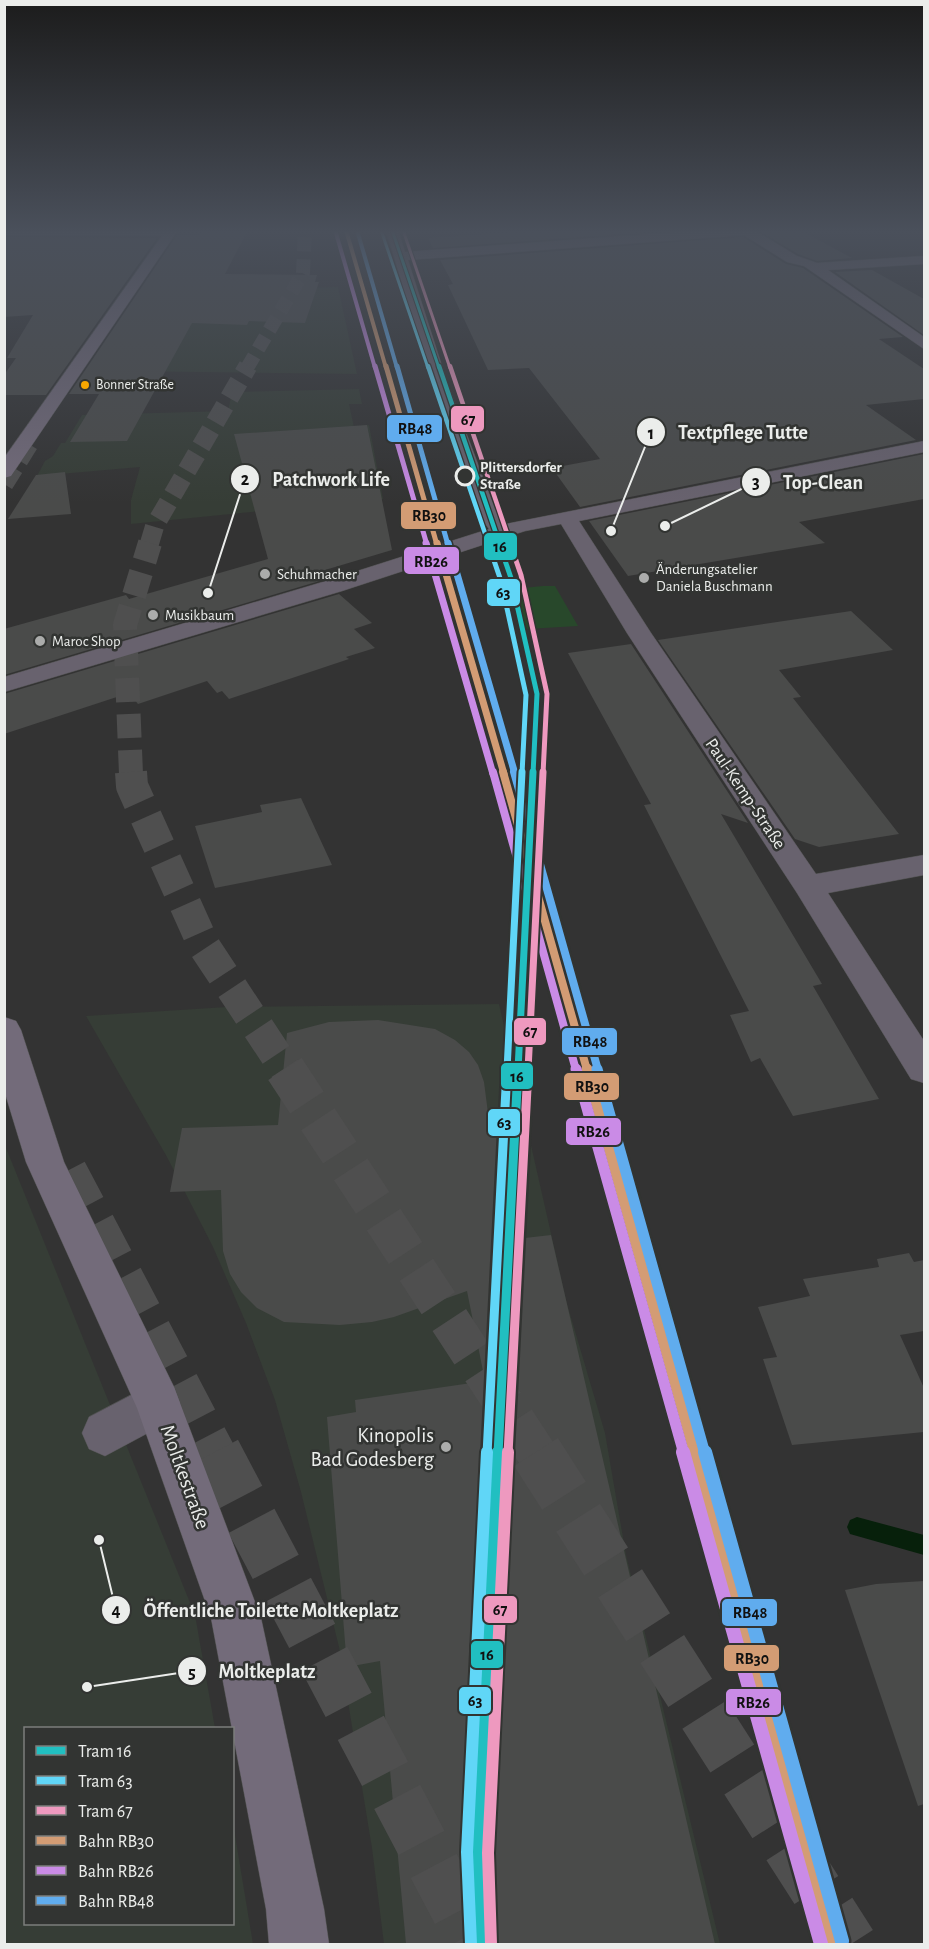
<svg xmlns="http://www.w3.org/2000/svg" width="929" height="1949" viewBox="0 0 929 1949" font-family="'Alegreya Sans',sans-serif">
<rect width="100%" height="100%" fill="#333"/>
<!-- built -->
<g fill="#363d36">
<polygon points="338,287 357,374 111,371 157,292"/>
<polygon points="359,389 362,404 349,404 354,427 369,425 383,499 131,524 131,500 140,467 37,476 45,461 53,456 61,443 65,443 82,415 228,411 232,392"/>
<polygon points="499,1004 567,1304 605,1433 626,1555 720,1944 384,1944 372,1848 339,1647 301,1492 275,1400 246,1323 213,1247 167,1157 86,1016 227,1007"/>
<polygon points="4,1143 195,1615 215,1728 26,1728 26,1924 232,1924 233,1823 253,1944 5,1944"/>
</g>
<!-- green -->
<polygon fill="#28482b" points="543,586 555,586 578,626 527,629 513,589"/>
<g fill="none" stroke-linecap="round" stroke-linejoin="round">
<!-- stream -->
<polygon fill="#07200b" fill-rule="evenodd" points="857,1517 924,1535 924,1555 850,1534 847,1527 850,1520"/>
</g>
<!-- building -->
<g fill="#4a4b4a">
<polygon points="202,230 248,230 225,274 317,275 315,282 319,282 305,323 249,321 247,325 192,323 127,441 70,442 99,394 69,394 177,235 199,235"/>
<polygon points="546,230 676,230 433,248 428,238"/>
<polygon points="758,230 800,230 852,258 817,261 798,254"/>
<polygon points="4,237 157,238 46,395 4,395 4,375 16,358 7,358 33,315 4,317"/>
<polygon points="743,237 786,264 803,268 903,337 879,339 924,369 924,399 866,405 916,440 580,507 552,468 600,459 529,368 488,370 448,285 453,284 440,260"/>
<polygon points="872,270 924,299 924,335 835,272"/>
<polygon points="367,425 392,550 315,573 323,580 4,675 4,629 126,595 129,599 268,559 234,434"/>
<polygon points="924,454 924,499 799,522 825,543 628,576 589,521"/>
<polygon points="65,472 71,514 8,519 36,475"/>
<polygon points="339,594 372,623 354,629 375,648 346,657 349,659 229,699 222,691 217,693 207,681 138,704 129,693 4,734 4,694"/>
<polygon points="851,611 893,650 779,670 801,697 793,698 899,834 819,847 795,839 658,640"/>
<polygon points="631,644 748,823 721,814 822,984 813,986 879,1099 793,1116 760,1058 751,1062 730,1015 749,1011 644,805 651,804 568,653"/>
<polygon points="301,798 332,865 215,888 195,826 262,812 260,805"/>
<polygon points="378,1020 435,1029 455,1040 469,1052 478,1065 484,1082 489,1121 500,1120 525,1238 551,1235 715,1944 406,1944 380,1661 347,1667 327,1417 356,1412 355,1400 485,1381 467,1291 394,1317 372,1322 340,1325 284,1322 257,1308 241,1292 230,1274 223,1251 221,1190 170,1192 182,1128 278,1125 287,1033 329,1022"/>
<polygon points="909,1253 914,1262 924,1260 924,1331 900,1335 924,1388 924,1432 792,1445 763,1359 777,1357 758,1307 810,1296 803,1279 879,1267 877,1259"/>
<polygon points="924,1581 924,1804 918,1806 845,1590 876,1584"/>
</g>
<g fill="none" stroke-linecap="round" stroke-linejoin="round">
<!-- primary-tunnel-far5 -->
<polyline stroke="#4f4f4f" stroke-width="14" stroke-dasharray="14 8" stroke-linecap="butt" points="247,368 303,273 305,230"/>
<!-- primary-tunnel-far4 -->
<g stroke="#4f4f4f" stroke-width="19" stroke-dasharray="19 9" stroke-linecap="butt">
<polyline points="4,484 32,439"/>
<polyline points="149,545 155,525 248,366"/>
</g>
<!-- primary-tunnel-far3 -->
<polyline stroke="#4f4f4f" stroke-width="24" stroke-dasharray="24 12" stroke-linecap="butt" points="131,774 125,625 150,543"/>
<!-- primary-tunnel-far2 -->
<polyline stroke="#4f4f4f" stroke-width="32" stroke-dasharray="32 16" stroke-linecap="butt" points="131,772 132,786 204,946 286,1070"/>
<!-- primary-tunnel-far1 -->
<g stroke="#4f4f4f" stroke-width="40" stroke-dasharray="40 20" stroke-linecap="butt">
<polyline points="285,1069 537,1454"/>
<polyline points="67,1171 216,1454"/>
</g>
<!-- primary-tunnel -->
<g stroke="#4f4f4f" stroke-width="52" stroke-dasharray="52 26" stroke-linecap="butt">
<polyline points="215,1452 475,1944"/>
<polyline points="536,1452 851,1944"/>
</g>
<defs>
<g id="street">
<polygon points="4,230 175,230 176,232 170,236 4,235"/>
<polygon points="386,230 398,230 405,252 707,230 754,230 797,256 817,263 924,256 924,264 828,270 924,337 924,349 804,266 787,262 744,235 408,260 448,385 495,509 506,524 924,441 924,452 579,521 651,633 816,874 924,855 924,875 828,893 924,1041 924,1083 911,1079 797,893 627,633 561,524 525,531 342,591 4,692 4,677 326,581 489,529 475,510 432,385"/>
<polygon points="158,1381 174,1387 180,1403 174,1419 105,1456 89,1449 82,1433 89,1417"/>
</g>
<g id="secondary">
<polygon points="166,230 178,230 11,476 4,478 4,458"/>
<polygon points="4,1017 16,1021 21,1030 64,1162 174,1387 261,1618 324,1909 329,1944 269,1944 266,1909 211,1618 137,1408 26,1162 4,1090"/>
</g>
</defs>
<!-- street casing -->
<use href="#street" stroke="#505150" stroke-width="1"/>
<!-- secondary casing -->
<use href="#secondary" stroke="#505150" stroke-width="1"/>
<!-- street -->
<use href="#street" fill="#68626e" fill-rule="evenodd"/>
<!-- secondary -->
<use href="#secondary" fill="#736b7a" fill-rule="evenodd"/>
<defs>
<polyline id="rail-1-far5" points="346,230 386,368"/>
<polyline id="rail-1-far4" points="386,366 437,545"/>
<polyline id="rail-1-far3" points="437,543 504,774"/>
<polyline id="rail-1-far2" points="503,772 587,1070"/>
<polyline id="rail-1-far1" points="587,1069 695,1454"/>
<polyline id="rail-1" points="694,1452 832,1944"/>
<polyline id="rail-2-far5" points="336,233 375,368"/>
<polyline id="rail-2-far4" points="375,366 427,545"/>
<polyline id="rail-2-far3" points="426,543 493,774"/>
<polyline id="rail-2-far2" points="493,772 576,1070"/>
<polyline id="rail-2-far1" points="576,1069 684,1454"/>
<polyline id="rail-2" points="683,1452 821,1944"/>
<polyline id="rail-3-far5" points="357,230 397,368"/>
<polyline id="rail-3-far4" points="397,366 448,545"/>
<polyline id="rail-3-far3" points="448,543 515,774"/>
<polyline id="rail-3-far2" points="514,772 598,1070"/>
<polyline id="rail-3-far1" points="597,1069 705,1454"/>
<polyline id="rail-3" points="705,1452 842,1941"/>
</defs>
<!-- rail-1-far5 casing -->
<use href="#rail-1-far5" stroke="#323432" stroke-width="6"/>
<!-- rail-1-far4 casing -->
<use href="#rail-1-far4" stroke="#323432" stroke-width="8"/>
<!-- rail-1-far3 casing -->
<use href="#rail-1-far3" stroke="#323432" stroke-width="10"/>
<!-- rail-1-far2 casing -->
<use href="#rail-1-far2" stroke="#323432" stroke-width="13"/>
<!-- rail-1-far1 casing -->
<use href="#rail-1-far1" stroke="#323432" stroke-width="16"/>
<!-- rail-1 casing -->
<use href="#rail-1" stroke="#323432" stroke-width="19"/>
<!-- rail-2-far5 casing -->
<use href="#rail-2-far5" stroke="#323432" stroke-width="6"/>
<!-- rail-2-far4 casing -->
<use href="#rail-2-far4" stroke="#323432" stroke-width="8"/>
<!-- rail-2-far3 casing -->
<use href="#rail-2-far3" stroke="#323432" stroke-width="10"/>
<!-- rail-2-far2 casing -->
<use href="#rail-2-far2" stroke="#323432" stroke-width="13"/>
<!-- rail-2-far1 casing -->
<use href="#rail-2-far1" stroke="#323432" stroke-width="16"/>
<!-- rail-2 casing -->
<use href="#rail-2" stroke="#323432" stroke-width="19"/>
<!-- rail-3-far5 casing -->
<use href="#rail-3-far5" stroke="#323432" stroke-width="6"/>
<!-- rail-3-far4 casing -->
<use href="#rail-3-far4" stroke="#323432" stroke-width="8"/>
<!-- rail-3-far3 casing -->
<use href="#rail-3-far3" stroke="#323432" stroke-width="10"/>
<!-- rail-3-far2 casing -->
<use href="#rail-3-far2" stroke="#323432" stroke-width="13"/>
<!-- rail-3-far1 casing -->
<use href="#rail-3-far1" stroke="#323432" stroke-width="16"/>
<!-- rail-3 casing -->
<use href="#rail-3" stroke="#323432" stroke-width="19"/>
<!-- rail-1-far5 -->
<use href="#rail-1-far5" stroke="#d39c74" stroke-width="4"/>
<!-- rail-1-far4 -->
<use href="#rail-1-far4" stroke="#d39c74" stroke-width="5"/>
<!-- rail-1-far3 -->
<use href="#rail-1-far3" stroke="#d39c74" stroke-width="7"/>
<!-- rail-1-far2 -->
<use href="#rail-1-far2" stroke="#d39c74" stroke-width="8"/>
<!-- rail-1-far1 -->
<use href="#rail-1-far1" stroke="#d39c74" stroke-width="11"/>
<!-- rail-1 -->
<use href="#rail-1" stroke="#d39c74" stroke-width="14"/>
<!-- rail-2-far5 -->
<use href="#rail-2-far5" stroke="#ca8be6" stroke-width="4"/>
<!-- rail-2-far4 -->
<use href="#rail-2-far4" stroke="#ca8be6" stroke-width="5"/>
<!-- rail-2-far3 -->
<use href="#rail-2-far3" stroke="#ca8be6" stroke-width="7"/>
<!-- rail-2-far2 -->
<use href="#rail-2-far2" stroke="#ca8be6" stroke-width="8"/>
<!-- rail-2-far1 -->
<use href="#rail-2-far1" stroke="#ca8be6" stroke-width="11"/>
<!-- rail-2 -->
<use href="#rail-2" stroke="#ca8be6" stroke-width="14"/>
<!-- rail-3-far5 -->
<use href="#rail-3-far5" stroke="#60acee" stroke-width="4"/>
<!-- rail-3-far4 -->
<use href="#rail-3-far4" stroke="#60acee" stroke-width="5"/>
<!-- rail-3-far3 -->
<use href="#rail-3-far3" stroke="#60acee" stroke-width="7"/>
<!-- rail-3-far2 -->
<use href="#rail-3-far2" stroke="#60acee" stroke-width="8"/>
<!-- rail-3-far1 -->
<use href="#rail-3-far1" stroke="#60acee" stroke-width="11"/>
<!-- rail-3 -->
<use href="#rail-3" stroke="#60acee" stroke-width="14"/>
<defs>
<polyline id="tram-1-far5" points="392,230 439,368"/>
<polyline id="tram-1-far4" points="439,366 500,545"/>
<polyline id="tram-1-far3" points="499,543 511,578 537,694 533,774"/>
<polyline id="tram-1-far2" points="518,1070 533,772"/>
<polyline id="tram-1-far1" points="498,1454 518,1069"/>
<polyline id="tram-1" points="481,1944 477,1853 498,1452"/>
<polyline id="tram-2-far5" points="382,233 428,368"/>
<polyline id="tram-2-far4" points="428,366 489,545"/>
<polyline id="tram-2-far3" points="488,543 501,581 526,695 522,774"/>
<polyline id="tram-2-far2" points="507,1070 522,772"/>
<polyline id="tram-2-far1" points="487,1454 507,1069"/>
<polyline id="tram-2" points="471,1944 467,1852 487,1452"/>
<polyline id="tram-3-far5" points="403,230 450,368"/>
<polyline id="tram-3-far4" points="450,366 511,545"/>
<polyline id="tram-3-far3" points="510,543 521,575 547,694 543,774"/>
<polyline id="tram-3-far2" points="528,1070 543,772"/>
<polyline id="tram-3-far1" points="508,1454 528,1069"/>
<polyline id="tram-3" points="491,1944 488,1853 508,1452"/>
</defs>
<!-- tram-1-far5 casing -->
<use href="#tram-1-far5" stroke="#323432" stroke-width="5"/>
<!-- tram-1-far4 casing -->
<use href="#tram-1-far4" stroke="#323432" stroke-width="7"/>
<!-- tram-1-far3 casing -->
<use href="#tram-1-far3" stroke="#323432" stroke-width="8"/>
<!-- tram-1-far2 casing -->
<use href="#tram-1-far2" stroke="#323432" stroke-width="11"/>
<!-- tram-1-far1 casing -->
<use href="#tram-1-far1" stroke="#323432" stroke-width="14"/>
<!-- tram-1 casing -->
<use href="#tram-1" stroke="#323432" stroke-width="16"/>
<!-- tram-2-far5 casing -->
<use href="#tram-2-far5" stroke="#323432" stroke-width="5"/>
<!-- tram-2-far4 casing -->
<use href="#tram-2-far4" stroke="#323432" stroke-width="7"/>
<!-- tram-2-far3 casing -->
<use href="#tram-2-far3" stroke="#323432" stroke-width="8"/>
<!-- tram-2-far2 casing -->
<use href="#tram-2-far2" stroke="#323432" stroke-width="11"/>
<!-- tram-2-far1 casing -->
<use href="#tram-2-far1" stroke="#323432" stroke-width="14"/>
<!-- tram-2 casing -->
<use href="#tram-2" stroke="#323432" stroke-width="16"/>
<!-- tram-3-far5 casing -->
<use href="#tram-3-far5" stroke="#323432" stroke-width="5"/>
<!-- tram-3-far4 casing -->
<use href="#tram-3-far4" stroke="#323432" stroke-width="7"/>
<!-- tram-3-far3 casing -->
<use href="#tram-3-far3" stroke="#323432" stroke-width="8"/>
<!-- tram-3-far2 casing -->
<use href="#tram-3-far2" stroke="#323432" stroke-width="11"/>
<!-- tram-3-far1 casing -->
<use href="#tram-3-far1" stroke="#323432" stroke-width="14"/>
<!-- tram-3 casing -->
<use href="#tram-3" stroke="#323432" stroke-width="16"/>
<!-- tram-1-far5 -->
<use href="#tram-1-far5" stroke="#21bfc1" stroke-width="3"/>
<!-- tram-1-far4 -->
<use href="#tram-1-far4" stroke="#21bfc1" stroke-width="4.5"/>
<!-- tram-1-far3 -->
<use href="#tram-1-far3" stroke="#21bfc1" stroke-width="5"/>
<!-- tram-1-far2 -->
<use href="#tram-1-far2" stroke="#21bfc1" stroke-width="7"/>
<!-- tram-1-far1 -->
<use href="#tram-1-far1" stroke="#21bfc1" stroke-width="9"/>
<!-- tram-1 -->
<use href="#tram-1" stroke="#21bfc1" stroke-width="12"/>
<!-- tram-2-far5 -->
<use href="#tram-2-far5" stroke="#60d6f7" stroke-width="3"/>
<!-- tram-2-far4 -->
<use href="#tram-2-far4" stroke="#60d6f7" stroke-width="4.5"/>
<!-- tram-2-far3 -->
<use href="#tram-2-far3" stroke="#60d6f7" stroke-width="5"/>
<!-- tram-2-far2 -->
<use href="#tram-2-far2" stroke="#60d6f7" stroke-width="7"/>
<!-- tram-2-far1 -->
<use href="#tram-2-far1" stroke="#60d6f7" stroke-width="9"/>
<!-- tram-2 -->
<use href="#tram-2" stroke="#60d6f7" stroke-width="12"/>
<!-- tram-3-far5 -->
<use href="#tram-3-far5" stroke="#ee99bf" stroke-width="3"/>
<!-- tram-3-far4 -->
<use href="#tram-3-far4" stroke="#ee99bf" stroke-width="4.5"/>
<!-- tram-3-far3 -->
<use href="#tram-3-far3" stroke="#ee99bf" stroke-width="5"/>
<!-- tram-3-far2 -->
<use href="#tram-3-far2" stroke="#ee99bf" stroke-width="7"/>
<!-- tram-3-far1 -->
<use href="#tram-3-far1" stroke="#ee99bf" stroke-width="9"/>
<!-- tram-3 -->
<use href="#tram-3" stroke="#ee99bf" stroke-width="12"/>
</g>
<!-- sky -->
<linearGradient id="sky" x2="0" y2="1"><stop stop-color="#1c1c1c"/><stop offset="0.46" stop-color="#4a505b"/><stop offset="1" stop-color="#4a505b" stop-opacity="0"/></linearGradient>
<rect width="929" height="503" fill="url(#sky)"/>
<!-- markers -->
<circle fill="#f7a600" stroke="#323432" stroke-width="2" cx="85" cy="385" r="5"/>
<circle fill="#323432" stroke="#ebedeb" stroke-width="3" cx="465" cy="476" r="9"/>
<g fill="#abacab" stroke="#323432" stroke-width="2">
<circle cx="265" cy="574" r="6"/>
<circle cx="644" cy="578" r="6"/>
<circle cx="153" cy="615" r="6"/>
<circle cx="40" cy="641" r="6"/>
<circle cx="446" cy="1447" r="6"/>
</g>
<g text-anchor="middle" dominant-baseline="central" stroke-width="5" stroke-linejoin="round" paint-order="stroke">
<!-- far-bus labels -->
<g font-size="14" fill="#ebedeb" stroke="#323432" text-anchor="start">
<text x="96" y="385">Bonner Straße</text>
</g>
<!-- far-stop labels -->
<g font-size="15" font-weight="bold" fill="#ebedeb" stroke="#323432" text-anchor="start">
<text x="480" y="467">Plittersdorfer<tspan x="480" dy="17">Straße</tspan></text>
</g>
<!-- far-poi labels -->
<g font-size="15" fill="#ebedeb" stroke="#323432" text-anchor="start">
<text x="656" y="569">Änderungsatelier<tspan x="656" dy="17">Daniela Buschmann</tspan></text>
<text x="277" y="574">Schuhmacher</text>
<text x="165" y="615">Musikbaum</text>
<text x="52" y="641">Maroc Shop</text>
</g>
<!-- street labels -->
<g font-size="18" fill="#ebedeb" stroke="#323432">
<text transform="translate(745 794) rotate(56)">Paul-Kemp-Straße</text>
</g>
<!-- near-poi labels -->
<g font-size="21" fill="#ebedeb" stroke="#323432" text-anchor="end">
<text x="434" y="1435">Kinopolis<tspan x="434" dy="24">Bad Godesberg</tspan></text>
</g>
<!-- near-street labels -->
<g font-size="21" fill="#ebedeb" stroke="#323432">
<text transform="translate(185 1477) rotate(70)">Moltkestraße</text>
</g>
</g>
<!-- callouts -->
<path fill="none" stroke="#ebedeb" stroke-width="2" d="M611 531L651 432M208 593L245 479M665 526L756 482M99 1540L116 1610M87 1687L192 1671"/>
<g fill="#ebedeb" stroke="#323432" stroke-width="2">
<circle cx="611" cy="531" r="6"/>
<circle cx="208" cy="593" r="6"/>
<circle cx="665" cy="526" r="6"/>
<circle cx="99" cy="1540" r="6"/>
<circle cx="87" cy="1687" r="6"/>
<circle cx="651" cy="432" r="15"/>
<circle cx="245" cy="479" r="15"/>
<circle cx="756" cy="482" r="15"/>
<circle cx="116" cy="1610" r="15"/>
<circle cx="192" cy="1671" r="15"/>
</g>
<g font-size="18" text-anchor="middle" font-weight="bold" fill="#111">
<text x="651" y="439">1</text>
<text x="245" y="485">2</text>
<text x="756" y="488">3</text>
<text x="116" y="1616">4</text>
<text x="192" y="1678">5</text>
</g>
<g font-size="20" text-anchor="middle" font-weight="bold" fill="#ebedeb" stroke="#323432" stroke-width="5" stroke-linejoin="round" paint-order="stroke">
<text x="743" y="439">Textpflege Tutte</text>
<text x="331" y="486">Patchwork Life</text>
<text x="823" y="489">Top-Clean</text>
<text x="271" y="1617">Öffentliche Toilette Moltkeplatz</text>
<text x="267" y="1678">Moltkeplatz</text>
</g>
<g stroke="#323432" stroke-width="2">
<rect x="450" y="405" width="35" height="28" rx="6" fill="#ee99bf"/>
<rect x="386" y="414" width="57" height="29" rx="6" fill="#60acee"/>
<rect x="400" y="501" width="57" height="29" rx="6" fill="#d39c74"/>
<rect x="483" y="532" width="35" height="29" rx="6" fill="#21bfc1"/>
<rect x="403" y="546" width="57" height="29" rx="6" fill="#ca8be6"/>
<rect x="486" y="578" width="35" height="29" rx="6" fill="#60d6f7"/>
<rect x="513" y="1017" width="34" height="29" rx="6" fill="#ee99bf"/>
<rect x="561" y="1027" width="57" height="29" rx="6" fill="#60acee"/>
<rect x="500" y="1062" width="34" height="28" rx="6" fill="#21bfc1"/>
<rect x="563" y="1072" width="57" height="29" rx="6" fill="#d39c74"/>
<rect x="487" y="1108" width="34" height="29" rx="6" fill="#60d6f7"/>
<rect x="565" y="1117" width="57" height="29" rx="6" fill="#ca8be6"/>
<rect x="483" y="1595" width="35" height="29" rx="6" fill="#ee99bf"/>
<rect x="721" y="1598" width="57" height="29" rx="6" fill="#60acee"/>
<rect x="470" y="1640" width="34" height="29" rx="6" fill="#21bfc1"/>
<rect x="723" y="1644" width="57" height="28" rx="6" fill="#d39c74"/>
<rect x="458" y="1686" width="34" height="29" rx="6" fill="#60d6f7"/>
<rect x="725" y="1688" width="57" height="28" rx="6" fill="#ca8be6"/>
</g>
<g font-size="16" text-anchor="middle" font-weight="bold" fill="#111">
<text x="468" y="425">67</text>
<text x="415" y="434">RB48</text>
<text x="429" y="521">RB30</text>
<text x="500" y="552">16</text>
<text x="431" y="567">RB26</text>
<text x="503" y="598">63</text>
<text x="530" y="1037">67</text>
<text x="590" y="1047">RB48</text>
<text x="517" y="1082">16</text>
<text x="592" y="1092">RB30</text>
<text x="504" y="1128">63</text>
<text x="593" y="1137">RB26</text>
<text x="500" y="1615">67</text>
<text x="750" y="1618">RB48</text>
<text x="487" y="1660">16</text>
<text x="752" y="1664">RB30</text>
<text x="475" y="1706">63</text>
<text x="753" y="1708">RB26</text>
</g>
<!-- border -->
<rect width="929" height="1949" fill="none" stroke="#ebedeb" stroke-width="12"/>
<!-- legend -->
<rect x="24" y="1727" width="210" height="198" fill="#323432" stroke="#7c7e7c" stroke-width="1.5"/>
<rect x="36" y="1746" width="30" height="9" fill="#21bfc1" stroke="#7c7e7c" stroke-width="1.5"/>
<text x="78" y="1757" font-size="18" fill="#ebedeb">Tram 16</text>
<rect x="36" y="1776" width="30" height="9" fill="#60d6f7" stroke="#7c7e7c" stroke-width="1.5"/>
<text x="78" y="1787" font-size="18" fill="#ebedeb">Tram 63</text>
<rect x="36" y="1806" width="30" height="9" fill="#ee99bf" stroke="#7c7e7c" stroke-width="1.5"/>
<text x="78" y="1817" font-size="18" fill="#ebedeb">Tram 67</text>
<rect x="36" y="1836" width="30" height="9" fill="#d39c74" stroke="#7c7e7c" stroke-width="1.5"/>
<text x="78" y="1847" font-size="18" fill="#ebedeb">Bahn RB30</text>
<rect x="36" y="1866" width="30" height="9" fill="#ca8be6" stroke="#7c7e7c" stroke-width="1.5"/>
<text x="78" y="1877" font-size="18" fill="#ebedeb">Bahn RB26</text>
<rect x="36" y="1896" width="30" height="9" fill="#60acee" stroke="#7c7e7c" stroke-width="1.5"/>
<text x="78" y="1907" font-size="18" fill="#ebedeb">Bahn RB48</text>
</svg>
